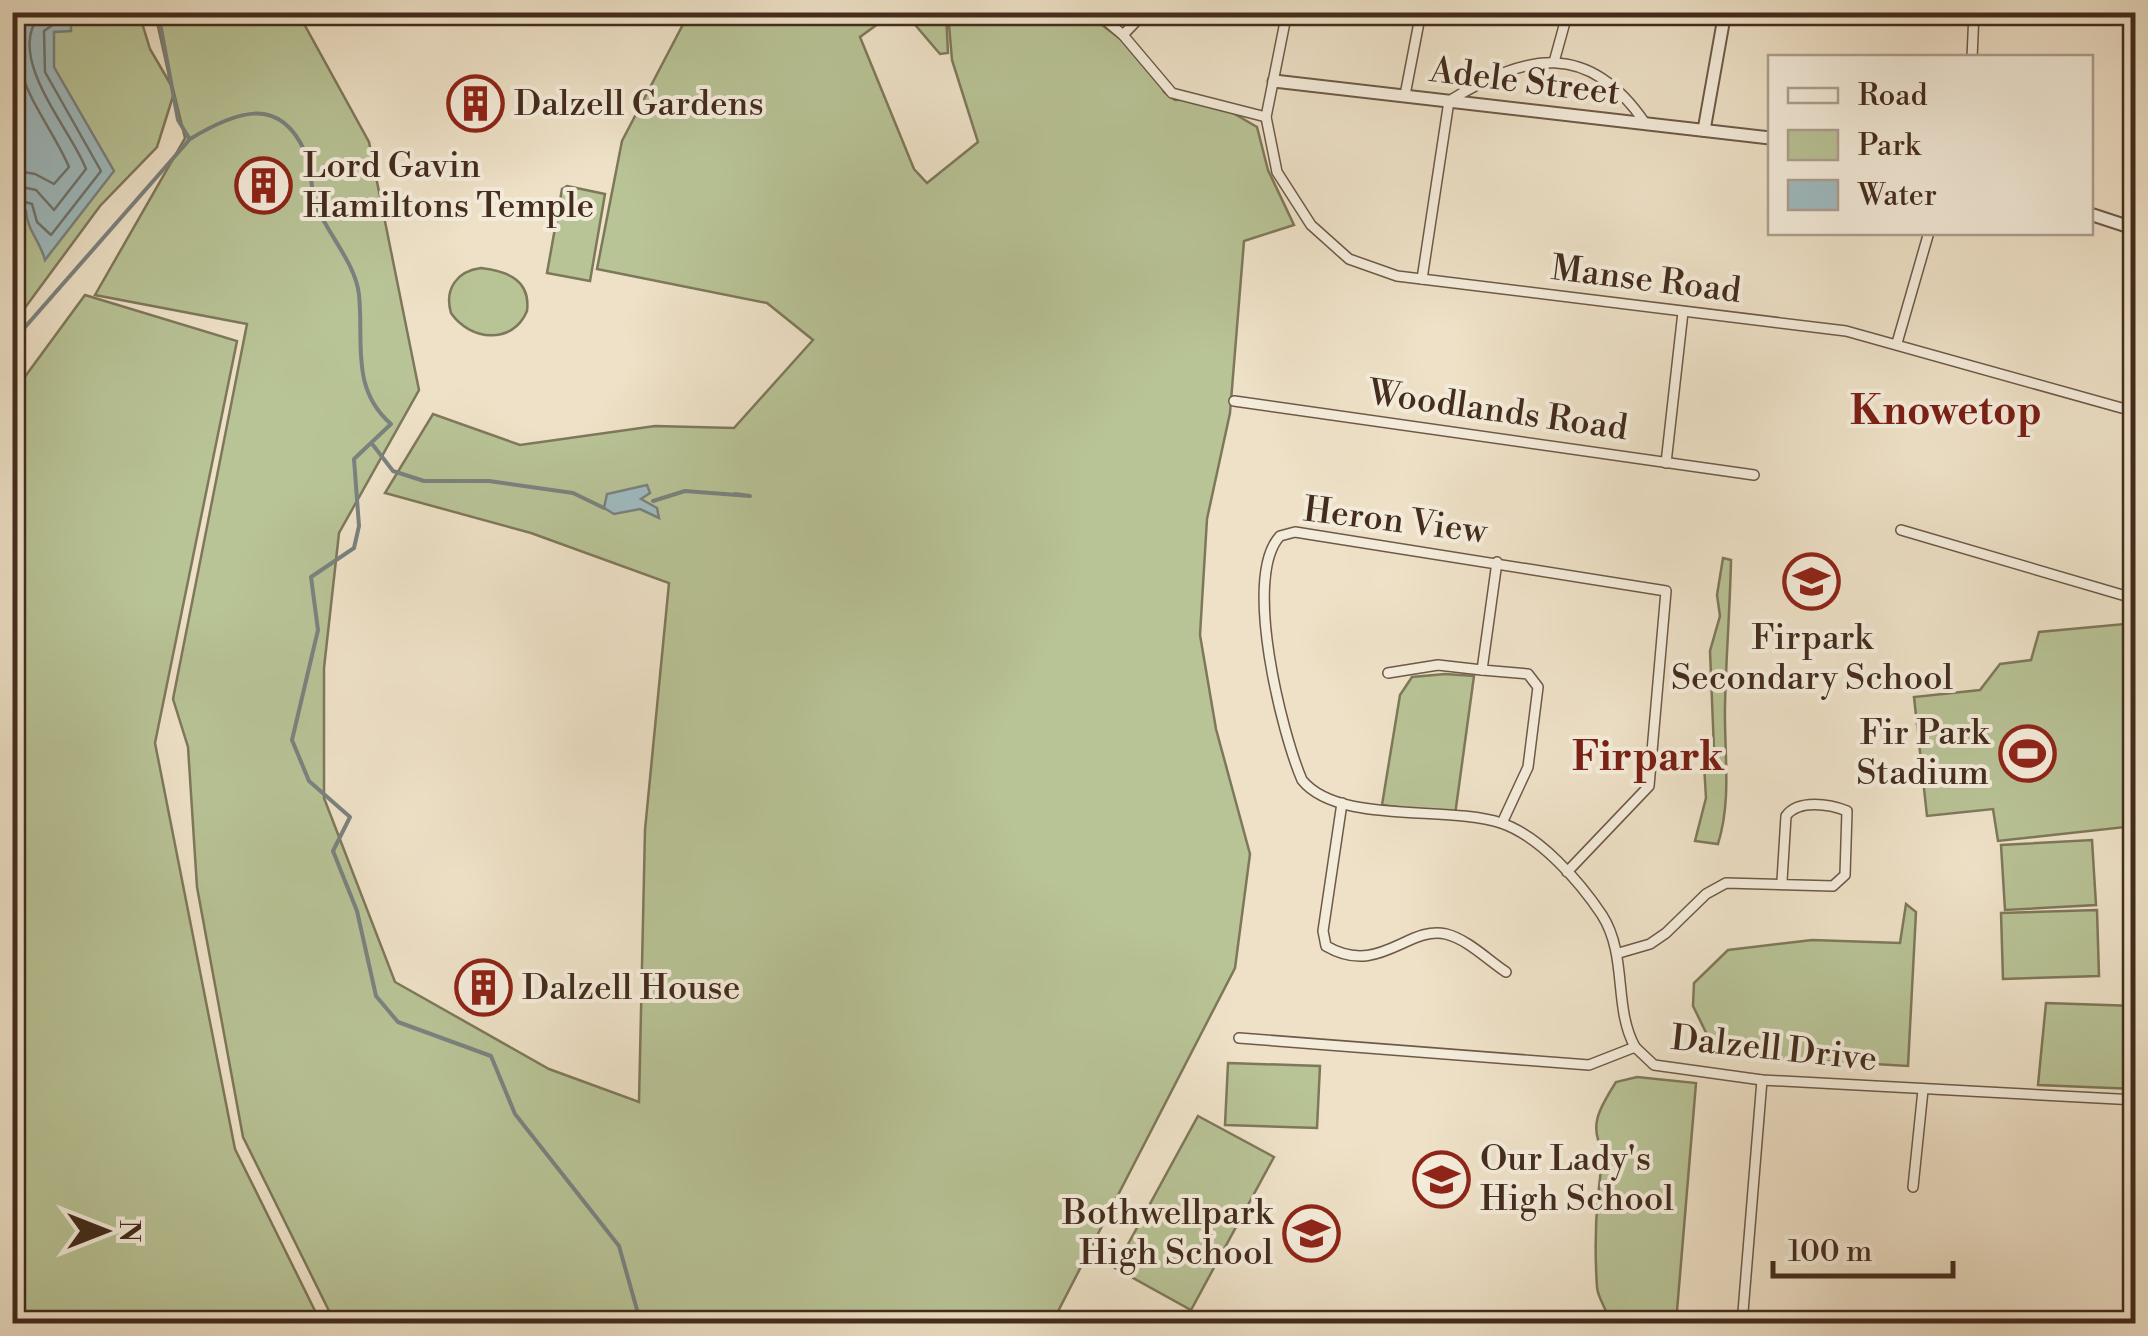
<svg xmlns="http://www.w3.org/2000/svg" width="2148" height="1336" viewBox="0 0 2148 1336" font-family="'Libre Bodoni',serif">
<rect width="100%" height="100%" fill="#eee1c7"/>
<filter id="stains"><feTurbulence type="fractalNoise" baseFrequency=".002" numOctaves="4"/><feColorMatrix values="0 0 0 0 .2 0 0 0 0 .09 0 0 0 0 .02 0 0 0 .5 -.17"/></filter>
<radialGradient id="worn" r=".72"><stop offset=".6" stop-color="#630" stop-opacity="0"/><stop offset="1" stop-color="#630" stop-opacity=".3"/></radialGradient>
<!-- green -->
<g fill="#b8c396" stroke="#7e785a" stroke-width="2.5">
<polygon points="13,13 139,13 150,49 171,85 155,13 298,13 369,142 419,390 339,533 324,668 324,798 395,982 549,1069 639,1102 645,830 669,583 531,533 385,493 433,414 520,445 655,426 734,428 813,340 767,303 597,269 622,141 689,13 893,13 860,37 914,169 927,183 978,142 952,60 948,13 1086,13 1150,61 1164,92 1175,100 1209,99 1257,127 1268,170 1294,225 1244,241 1230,413 1207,519 1200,635 1216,729 1250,854 1235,968 1052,1323 335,1323 243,1137 197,887 188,747 173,699 247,324 95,295 185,138 174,93 157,147 100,206 13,324"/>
<polygon points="905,13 946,13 948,53 940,54"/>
<polygon points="567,186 605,194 590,281 547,273 562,189"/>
<path d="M 481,268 C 507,271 531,280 527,311 C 513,345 470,341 451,313 C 444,289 457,271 481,268 Z"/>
<polygon points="85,295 237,341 155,743 235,1149 321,1323 13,1323 13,393"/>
<path d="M 1723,558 L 1731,560 C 1730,609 1726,657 1725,706 C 1724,753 1732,799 1718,844 L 1695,841 L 1706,798 L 1704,764 L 1714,750 L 1710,651 L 1720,616 L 1717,595 Z"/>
<polygon points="2135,623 2135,826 1998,841 1993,809 1927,816 1914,697 1980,690 2000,664 2031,660 2039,632"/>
<polygon points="1445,674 1474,676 1455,815 1382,805 1400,695 1412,677"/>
<polygon points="2092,840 2096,905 2005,910 2001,845"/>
<polygon points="1906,904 1916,912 1908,1066 1717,1055 1693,1006 1694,983 1728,950 1812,940 1900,943"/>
<polygon points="2097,910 2099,976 2003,979 2001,913"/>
<polygon points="2046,1003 2135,1006 2135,1089 2038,1085"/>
<polygon points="1228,1063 1320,1066 1317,1128 1225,1125"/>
<path d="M 1637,1077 L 1696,1083 L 1676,1323 L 1609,1323 C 1608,1309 1598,1300 1597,1287 C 1594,1242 1596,1196 1604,1152 C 1587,1126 1601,1106 1616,1082 Z"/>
<polygon points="1198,1116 1274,1157 1191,1310 1115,1268"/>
</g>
<!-- water -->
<g fill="#9ebbc0" stroke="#7a827f" stroke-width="2.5">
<path d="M 12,13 L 71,13 L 71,31 L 54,32 L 54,67 L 114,171 L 45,260 C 40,241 27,230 26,211 L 13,207 Z"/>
<polygon points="647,485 650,493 641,499 657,508 659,518 640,509 614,514 604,508 607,494"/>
</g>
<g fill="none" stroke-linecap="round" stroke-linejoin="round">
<!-- shore -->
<g stroke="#70746e" stroke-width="2.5">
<path d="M 12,170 L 35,174 L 54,184 L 69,167 C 48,117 0,72 23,12"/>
<path d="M 12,185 L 36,190 L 54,210 L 86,169 C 72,130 0,53 43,12"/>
<polyline points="12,198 32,204 37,222 51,235 101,171 45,72 44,31 60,20 61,12"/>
</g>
<!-- stream -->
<g stroke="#7a827f" stroke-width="4">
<polyline points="158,12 178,120 189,138"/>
<path d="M 12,342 L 190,139 C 233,113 279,93 305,152 C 312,168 310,188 316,205 C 327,233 356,264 359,295 C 364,342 350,388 391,424 L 354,459 L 359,526 L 354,548 L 311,577 L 318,630 L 292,740 L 309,781 L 350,817 L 333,851 L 357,911 L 376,996 L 398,1022 L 491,1056 L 515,1114 L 619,1246 L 641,1324"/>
<polyline points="373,445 393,471 424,481 489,481 573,493 604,508"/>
<polyline points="653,501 685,491 750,496 735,494"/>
</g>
<defs>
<g id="minor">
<polyline points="1096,12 1123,35 1172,93 1266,117"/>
<polyline points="1287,12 1266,117 1277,172 1311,225 1349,259 1397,276 1846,331 2136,412"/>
<polyline points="1123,35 1145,12"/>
<polyline points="1972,58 1974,12"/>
<polyline points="1554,62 1567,15 1572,12"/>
<polyline points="1405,95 1421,12"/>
<path d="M 1422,279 L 1449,101 C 1525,54 1588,39 1645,123"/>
<polyline points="1897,343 1929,232"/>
<polyline points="1234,401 1754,475"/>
<polyline points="1666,463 1683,312"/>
<polyline points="1901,530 2136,599"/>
<polyline points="1497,562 1482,670 1528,674 1538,687 1528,767 1502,823"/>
<polyline points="1388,673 1438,665 1482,670"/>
<path d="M 1342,803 L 1323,931 L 1326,946 C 1379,977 1408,925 1446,934 C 1467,939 1488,960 1506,972"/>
<path d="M 1567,872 L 1649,786 L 1666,591 L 1295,532 L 1280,536 C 1242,577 1282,733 1302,780 C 1338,825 1448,805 1501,823 C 1540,836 1580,882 1602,915 C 1628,956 1613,1007 1635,1047"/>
<path d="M 1619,953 L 1650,944 L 1666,933 L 1706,894 L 1726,883 L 1833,886 L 1845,875 L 1847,811 C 1830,804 1798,799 1786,816 L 1782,881"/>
<polyline points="1239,1038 1589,1065 1635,1047 1654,1065 1762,1080 2136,1100"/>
<polyline points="1913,1187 1923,1090"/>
<polyline points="1742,1324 1762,1080"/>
</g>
<g id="tertiary">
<polyline points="1274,81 1770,138"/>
<polyline points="1704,130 1725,12"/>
<polyline points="2090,214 2136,229"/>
</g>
</defs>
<!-- minor casing -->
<use href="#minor" stroke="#6e5948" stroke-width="12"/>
<!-- tertiary casing -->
<use href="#tertiary" stroke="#6e5948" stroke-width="15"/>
<!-- minor -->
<use href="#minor" stroke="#f4ecdb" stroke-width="9"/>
<!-- tertiary -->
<use href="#tertiary" stroke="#f4ecdb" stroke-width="11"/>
</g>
<!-- icons -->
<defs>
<symbol id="building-ring" viewBox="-11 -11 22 22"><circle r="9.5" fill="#f4ecdb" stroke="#8f2418" stroke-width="1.5"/><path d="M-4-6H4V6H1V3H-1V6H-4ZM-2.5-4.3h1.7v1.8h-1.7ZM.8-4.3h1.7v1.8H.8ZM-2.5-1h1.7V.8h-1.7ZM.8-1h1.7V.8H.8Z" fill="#8f2418"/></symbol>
<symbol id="school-ring" viewBox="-11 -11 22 22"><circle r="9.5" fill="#f4ecdb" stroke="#8f2418" stroke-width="1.5"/><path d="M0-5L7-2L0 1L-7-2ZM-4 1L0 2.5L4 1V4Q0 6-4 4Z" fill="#8f2418"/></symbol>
<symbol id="stadium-ring" viewBox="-11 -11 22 22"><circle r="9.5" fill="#f4ecdb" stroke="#8f2418" stroke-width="1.5"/><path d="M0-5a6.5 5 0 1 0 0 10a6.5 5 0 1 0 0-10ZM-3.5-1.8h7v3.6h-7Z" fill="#8f2418"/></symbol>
</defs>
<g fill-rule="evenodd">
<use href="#building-ring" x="444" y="72" width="63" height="63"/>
<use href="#building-ring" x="232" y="154" width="63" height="63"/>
<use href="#school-ring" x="1780" y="550" width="63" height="63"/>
<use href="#stadium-ring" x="1996" y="722" width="63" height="63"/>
<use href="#building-ring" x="452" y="956" width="63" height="63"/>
<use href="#school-ring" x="1410" y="1148" width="63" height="63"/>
<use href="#school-ring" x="1280" y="1202" width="63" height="63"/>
</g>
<g text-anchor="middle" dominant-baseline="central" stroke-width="8" stroke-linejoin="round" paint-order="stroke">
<!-- street labels -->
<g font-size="35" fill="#432c1d" stroke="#f4ecdb">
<text transform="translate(1525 82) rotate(7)">Adele Street</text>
<text transform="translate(1646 280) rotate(7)">Manse Road</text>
<text transform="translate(1498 411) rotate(8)">Woodlands Road</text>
<text transform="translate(1395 521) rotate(7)">Heron View</text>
<text transform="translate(1774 1049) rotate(6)">Dalzell Drive</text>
</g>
<!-- poi labels -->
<g font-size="35" fill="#432c1d" stroke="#f4ecdb" text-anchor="start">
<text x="514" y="104">Dalzell Gardens</text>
<text x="303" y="166">Lord Gavin<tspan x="303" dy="40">Hamiltons Temple</tspan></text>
<text x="1812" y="638" text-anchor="middle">Firpark<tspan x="1812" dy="40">Secondary School</tspan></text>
<text x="1989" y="733" text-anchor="end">Fir Park<tspan x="1989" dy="40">Stadium</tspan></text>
<text x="522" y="988">Dalzell House</text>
<text x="1480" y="1159">Our Lady's<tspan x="1480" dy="40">High School</tspan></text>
<text x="1273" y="1213" text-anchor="end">Bothwellpark<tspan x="1273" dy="40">High School</tspan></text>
</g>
<!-- quarter labels -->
<g font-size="40" font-weight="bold" fill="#7a1f14" stroke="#f4ecdb">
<text x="1946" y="412">Knowetop</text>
<text x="1648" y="758">Firpark</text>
</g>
</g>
<!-- margin -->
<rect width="2148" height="1336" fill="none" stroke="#eee1c7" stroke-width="50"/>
<rect x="15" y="15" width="2118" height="1306" fill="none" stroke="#432c1d" stroke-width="5"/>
<rect x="25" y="25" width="2098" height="1286" fill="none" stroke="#432c1d" stroke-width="2.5"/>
<!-- legend -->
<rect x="1768" y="55" width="325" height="180" fill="#f4ecdb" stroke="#ad9f8f" stroke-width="2.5"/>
<rect x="1788" y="88" width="50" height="15" fill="#f4ecdb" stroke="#ad9f8f" stroke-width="2.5"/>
<text x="1858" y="105" font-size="30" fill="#432c1d">Road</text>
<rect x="1788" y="130" width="50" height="30" fill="#b8c396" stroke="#ad9f8f" stroke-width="2.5"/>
<text x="1858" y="155" font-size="30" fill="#432c1d">Park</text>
<rect x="1788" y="180" width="50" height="30" fill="#9ebbc0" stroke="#ad9f8f" stroke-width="2.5"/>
<text x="1858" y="205" font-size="30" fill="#432c1d">Water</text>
<!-- north arrow -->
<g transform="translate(105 1231) rotate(90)" stroke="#f4ecdb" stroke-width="8" paint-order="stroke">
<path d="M0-8L18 38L0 25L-18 38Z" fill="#432c1d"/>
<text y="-15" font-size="28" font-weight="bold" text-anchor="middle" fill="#432c1d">N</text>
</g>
<!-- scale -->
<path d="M1773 1261v15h180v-15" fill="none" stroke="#432c1d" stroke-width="5"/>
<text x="1788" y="1261" font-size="30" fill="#432c1d" stroke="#f4ecdb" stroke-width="8" paint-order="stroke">100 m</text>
<rect width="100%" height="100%" filter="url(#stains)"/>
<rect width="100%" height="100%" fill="url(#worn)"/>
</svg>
